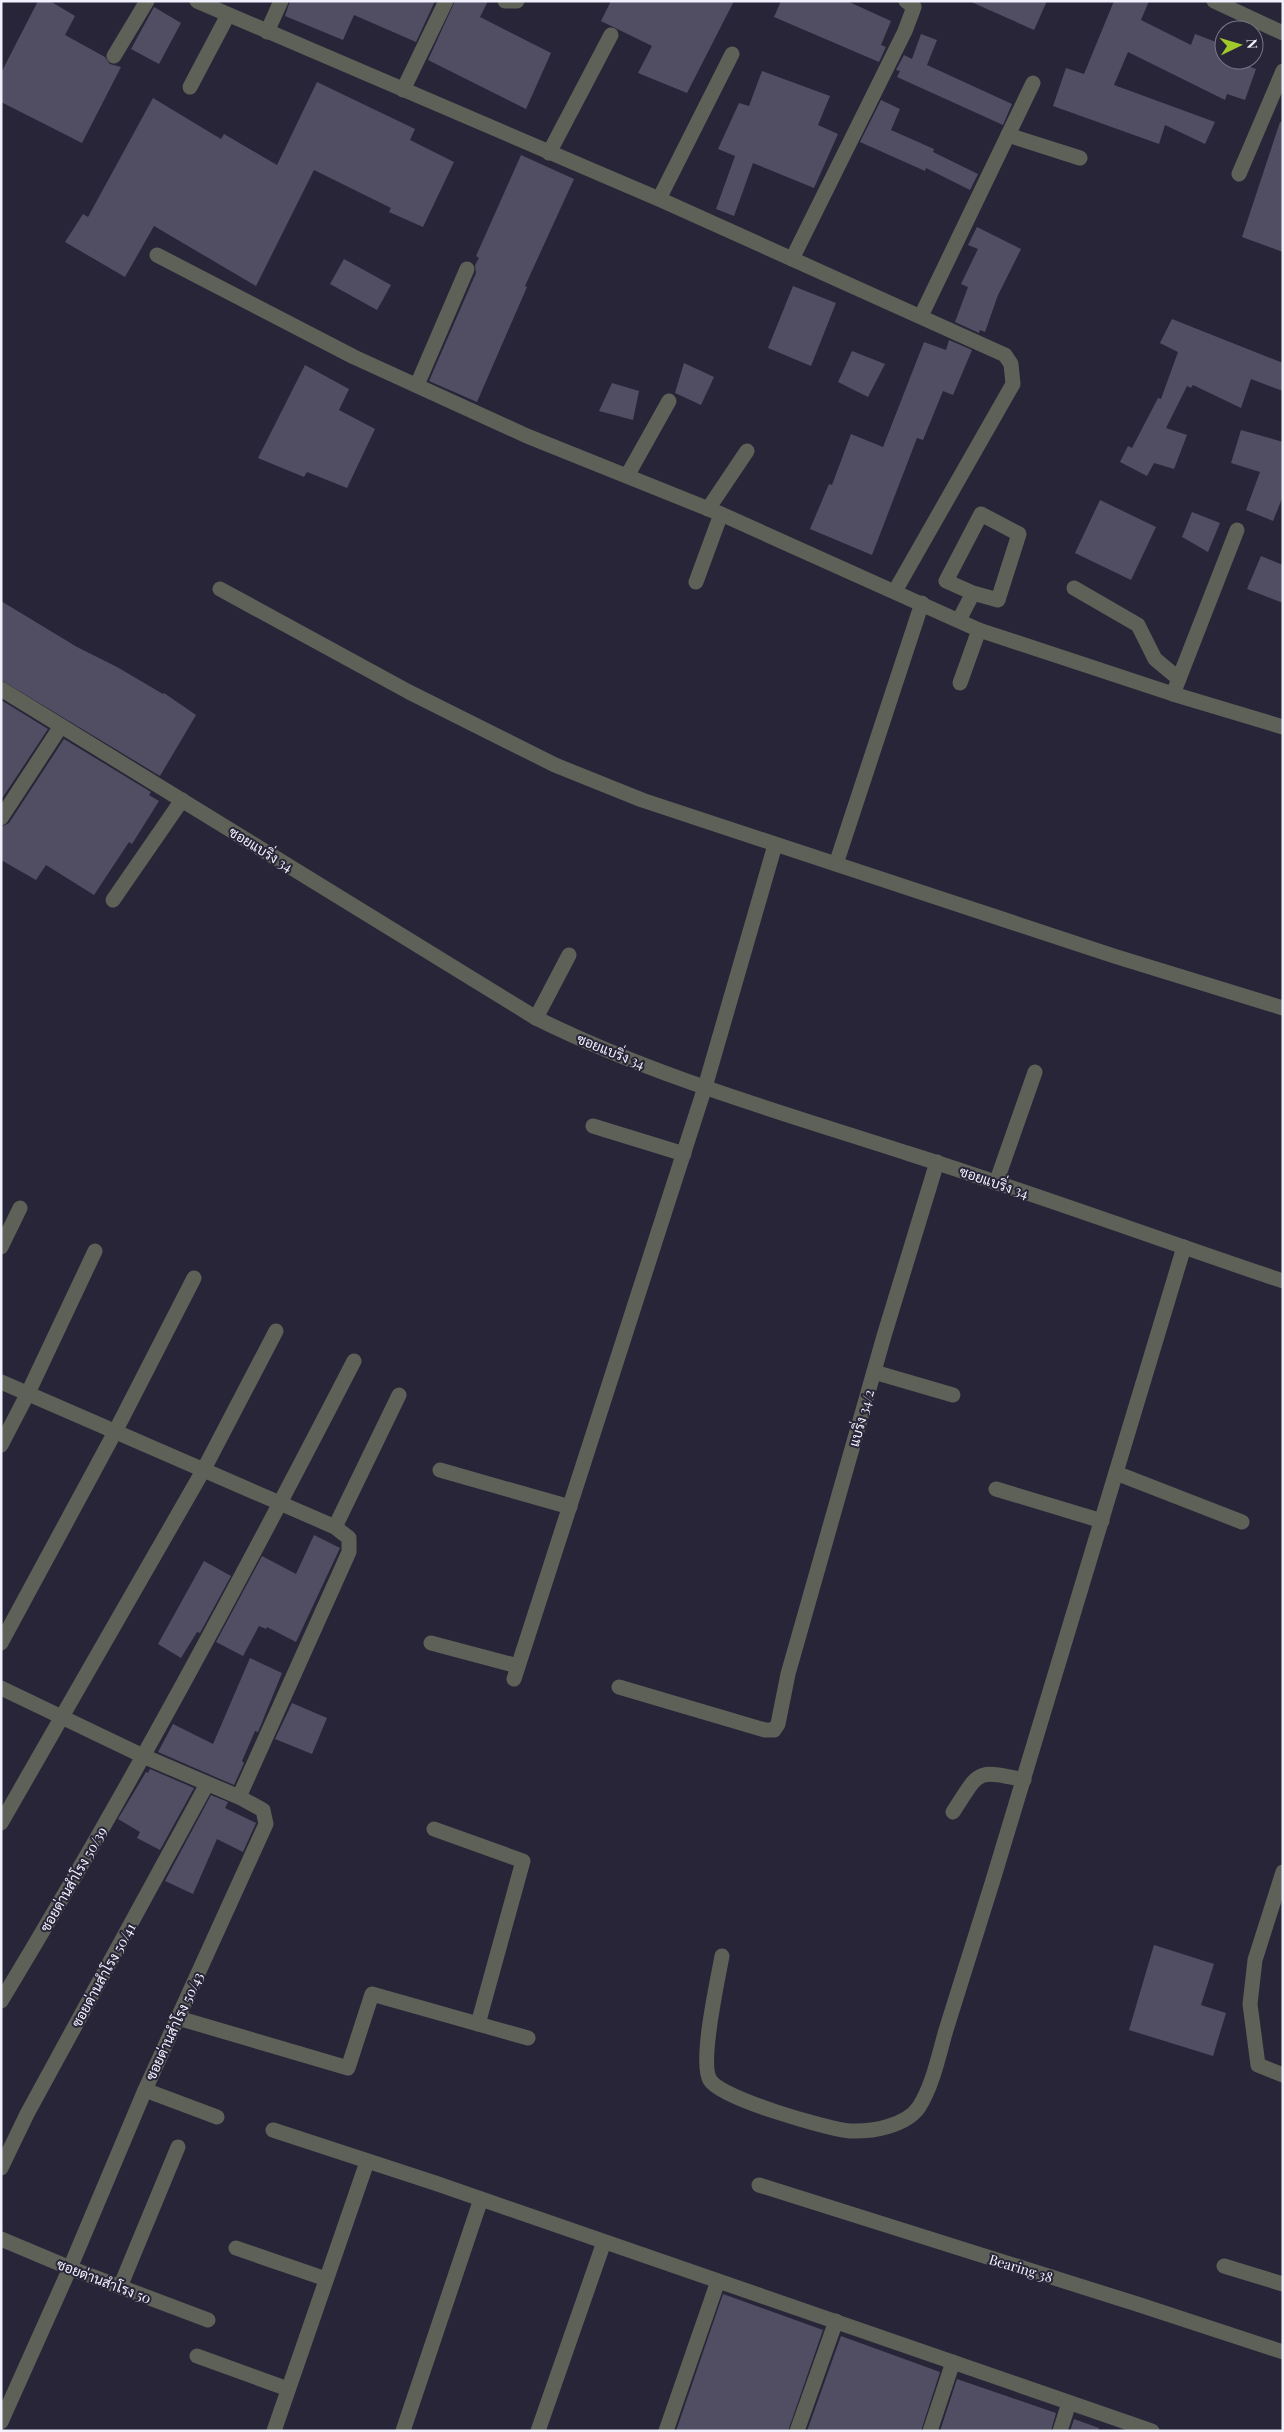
<svg xmlns="http://www.w3.org/2000/svg" width="1284" height="2432" viewBox="0 0 1284 2432" font-family="'Playfair Display',Sarabun,serif">
<rect width="100%" height="100%" fill="#282538"/>
<!-- building -->
<g fill="#514e63">
<polygon points="38,1 50,1 75,16 65,35 105,57 110,64 121,67 82,143 1,102 1,73"/>
<polygon points="290,1 435,1 416,42 354,15 343,40 285,16"/>
<polygon points="455,1 488,1 480,17 551,53 526,109 428,60"/>
<polygon points="611,1 734,1 687,93 638,73 652,46 601,21"/>
<polygon points="781,1 847,1 891,21 881,45 886,47 879,62 774,17"/>
<polygon points="969,1 1047,1 1034,30"/>
<polygon points="1114,1 1149,1 1141,20 1191,45 1195,34 1224,45 1224,60 1230,60 1256,69 1245,100 1227,94 1225,100 1128,52 1114,85 1215,122 1205,144 1165,125 1159,144 1053,106 1066,68 1084,74"/>
<polygon points="154,7 181,23 159,64 131,49"/>
<polygon points="921,34 937,40 927,65 1012,104 1003,125 897,77 900,71 896,70 904,55 912,59"/>
<polygon points="762,71 830,96 818,125 838,134 814,188 753,163 734,216 716,209 735,156 718,149 739,103 749,106"/>
<polygon points="317,82 415,129 410,140 454,162 423,227 389,212 391,208 314,170 256,286 154,226 125,277 65,242 83,214 88,217 153,98 221,139 224,134 277,165"/>
<polygon points="881,100 900,109 891,130 934,149 933,152 978,174 970,190 926,168 925,171 860,142"/>
<polygon points="1280,122 1283,123 1283,252 1242,237"/>
<polygon points="521,155 574,179 525,286 527,287 477,402 429,381 476,273 475,265 479,258 476,256"/>
<polygon points="977,227 1021,249 998,295 985,332 980,330 979,333 955,322 968,287 961,284 978,249 968,245"/>
<polygon points="344,259 391,285 377,310 330,284"/>
<polygon points="793,286 836,303 811,366 768,348"/>
<polygon points="1172,319 1283,363 1283,391 1251,379 1241,408 1193,385 1191,388 1187,386 1166,428 1187,435 1174,469 1154,463 1147,476 1120,462 1128,446 1132,448 1158,398 1161,399 1178,352 1160,343"/>
<polygon points="949,340 972,350 953,395 943,391 923,440 917,438 872,555 810,529 829,484 832,485 851,434 883,447 924,342 946,350"/>
<polygon points="852,351 885,364 868,397 838,382"/>
<polygon points="684,363 714,377 701,405 675,393"/>
<polygon points="305,365 349,389 339,410 375,429 347,488 307,472 304,477 258,458"/>
<polygon points="612,383 639,391 633,420 599,411"/>
<polygon points="1241,430 1283,442 1283,496 1273,521 1246,510 1260,472 1231,463"/>
<polygon points="1100,500 1156,527 1131,580 1075,553"/>
<polygon points="1192,512 1220,523 1208,552 1182,537"/>
<polygon points="1261,556 1283,565 1283,603 1247,589"/>
<polygon points="1,601 77,647 117,667 163,694 164,693 196,715 160,776 1,680"/>
<polygon points="1,700 48,729 1,800"/>
<polygon points="64,739 151,792 149,795 159,801 132,844 129,842 94,895 46,865 36,880 1,860 1,827 9,823"/>
<polygon points="314,1535 340,1548 296,1642 267,1627 266,1629 259,1626 243,1656 216,1642 262,1556 296,1574"/>
<polygon points="204,1561 231,1576 200,1633 197,1632 181,1658 158,1644"/>
<polygon points="250,1658 282,1673 258,1732 255,1731 242,1761 244,1763 234,1785 158,1752 173,1724 213,1744"/>
<polygon points="292,1703 327,1718 312,1754 275,1739"/>
<polygon points="150,1769 194,1788 160,1850 137,1838 140,1832 118,1819 146,1772 148,1773"/>
<polygon points="211,1795 228,1802 225,1808 256,1823 243,1852 217,1839 193,1894 165,1881"/>
<polygon points="1154,1945 1214,1964 1201,2005 1226,2013 1213,2056 1129,2030"/>
<polygon points="723,2294 823,2330 788,2431 676,2431"/>
<polygon points="841,2336 940,2372 921,2431 807,2431"/>
<polygon points="957,2379 1056,2413 1051,2431 940,2431"/>
<polygon points="1074,2419 1099,2428 1098,2431 1070,2431"/>
</g>
<g fill="none" stroke-linecap="round" stroke-linejoin="round">
<!-- minor -->
<g stroke="#5d6157" stroke-width="15">
<polyline points="197,1 659,199 1005,355 1011,364 1013,384 895,591"/>
<polyline points="505,1 517,1"/>
<polyline points="1214,1 1283,33"/>
<polyline points="267,32 281,1"/>
<polyline points="114,56 147,1"/>
<polyline points="190,87 228,15"/>
<polyline points="403,90 446,1"/>
<polyline points="1008,135 1080,158"/>
<polyline points="549,153 611,35"/>
<polyline points="1239,174 1283,71"/>
<polyline points="659,199 732,54"/>
<polyline points="157,255 354,357 527,436 721,514 979,630 1173,694 1283,727"/>
<polyline points="792,259 905,31 914,7 906,1"/>
<polyline points="921,316 1033,83"/>
<polyline points="417,385 467,269"/>
<polyline points="627,476 669,401"/>
<polyline points="708,509 747,451"/>
<polyline points="696,582 721,514"/>
<polyline points="1074,588 1138,625 1155,659 1179,679"/>
<polyline points="220,589 409,692 555,765 642,800 1114,956 1283,1008"/>
<polyline points="959,620 973,593 946,581 981,514 1019,534 998,600 973,593"/>
<polyline points="960,683 979,630"/>
<path d="M 1,689 L 536,1018 C 655,1077 784,1113 910,1154 C 1035,1194 1158,1239 1283,1281"/>
<polyline points="1173,694 1237,530"/>
<polyline points="1,818 61,726"/>
<polyline points="836,864 922,603"/>
<polyline points="113,900 182,800"/>
<polyline points="536,1018 569,955"/>
<polyline points="593,1126 684,1154"/>
<polyline points="996,1183 1035,1072"/>
<polyline points="1,1247 20,1208"/>
<polyline points="874,1372 953,1395"/>
<polyline points="1,1382 335,1527 349,1538 349,1552 239,1797"/>
<polyline points="1,1445 28,1393 95,1251"/>
<polyline points="440,1470 570,1507"/>
<polyline points="1116,1473 1242,1522"/>
<polyline points="996,1489 1102,1521"/>
<polyline points="335,1527 399,1395"/>
<polyline points="1,1643 115,1432 194,1278"/>
<polyline points="431,1643 518,1666"/>
<polyline points="514,1679 705,1087 775,845"/>
<polyline points="619,1687 765,1730 774,1730 778,1724 788,1674 884,1336 937,1162"/>
<polyline points="1,1688 143,1756 239,1797 263,1810 266,1824 145,2090 70,2268 1,2422"/>
<path d="M 953,1812 C 980,1771 974,1769 1024,1780"/>
<polyline points="1,1823 204,1469 276,1331"/>
<polyline points="434,1829 523,1861 478,2024"/>
<polyline points="1283,1872 1255,1960 1250,2004 1258,2065 1283,2075"/>
<path d="M 722,1956 C 718,1979 699,2062 710,2080 C 720,2098 827,2129 850,2131 C 872,2132 906,2126 919,2107 C 933,2085 939,2054 946,2030 C 962,1980 977,1930 993,1880 C 1058,1669 1121,1458 1184,1247"/>
<path d="M 1,2001 C 127,1793 242,1578 354,1361"/>
<polyline points="178,2018 348,2068 372,1994 528,2038"/>
<polyline points="145,2090 217,2117"/>
<polyline points="273,2130 435,2183 1152,2431"/>
<polyline points="1,2168 27,2114 207,1784"/>
<polyline points="759,2185 1137,2304 1283,2352"/>
<polyline points="1,2239 70,2268 208,2320"/>
<polyline points="236,2248 326,2279"/>
<polyline points="1224,2266 1283,2284"/>
<polyline points="120,2287 178,2147"/>
<polyline points="197,2356 288,2389"/>
<polyline points="274,2431 367,2162"/>
<polyline points="403,2431 481,2199"/>
<polyline points="538,2431 604,2242"/>
<polyline points="666,2431 718,2281"/>
<polyline points="797,2431 836,2321"/>
<polyline points="930,2431 953,2362"/>
<polyline points="1060,2431 1069,2403"/>
</g>
</g>
<g text-anchor="middle" dominant-baseline="central" stroke-width="4" stroke-linejoin="round" paint-order="stroke">
<!-- street labels -->
<g font-size="14" fill="#f1f0fd" stroke="#282538">
<text transform="translate(261 849) rotate(32)">ซอยแบริ่ง 34</text>
<text transform="translate(611 1051) rotate(22)">ซอยแบริ่ง 34</text>
<text transform="translate(994 1182) rotate(19)">ซอยแบริ่ง 34</text>
<text transform="translate(861 1418) rotate(-74)">แบริ่ง 34/2</text>
<text transform="translate(73 1879) rotate(-60)">ซอยด่านสำโรง 50/39</text>
<text transform="translate(103 1975) rotate(-61)">ซอยด่านสำโรง 50/41</text>
<text transform="translate(174 2026) rotate(-65)">ซอยด่านสำโรง 50/43</text>
<text transform="translate(1021 2268) rotate(17)">Bearing 38</text>
<text transform="translate(104 2281) rotate(21)">ซอยด่านสำโรง 50</text>
</g>
</g>
<!-- border -->
<rect width="1284" height="2432" fill="none" stroke="#f1f0fd" stroke-width="5"/>
<!-- north arrow -->
<g transform="translate(1239 45) rotate(85)"><circle r="24" fill="#282538" stroke="#787687"/>
<path d="M0-4L9 19L0 12L-9 19Z" fill="#a0c92c"/>
<text y="-8" font-size="14" font-weight="bold" text-anchor="middle" fill="#f1f0fd">N</text>
</g>
</svg>
